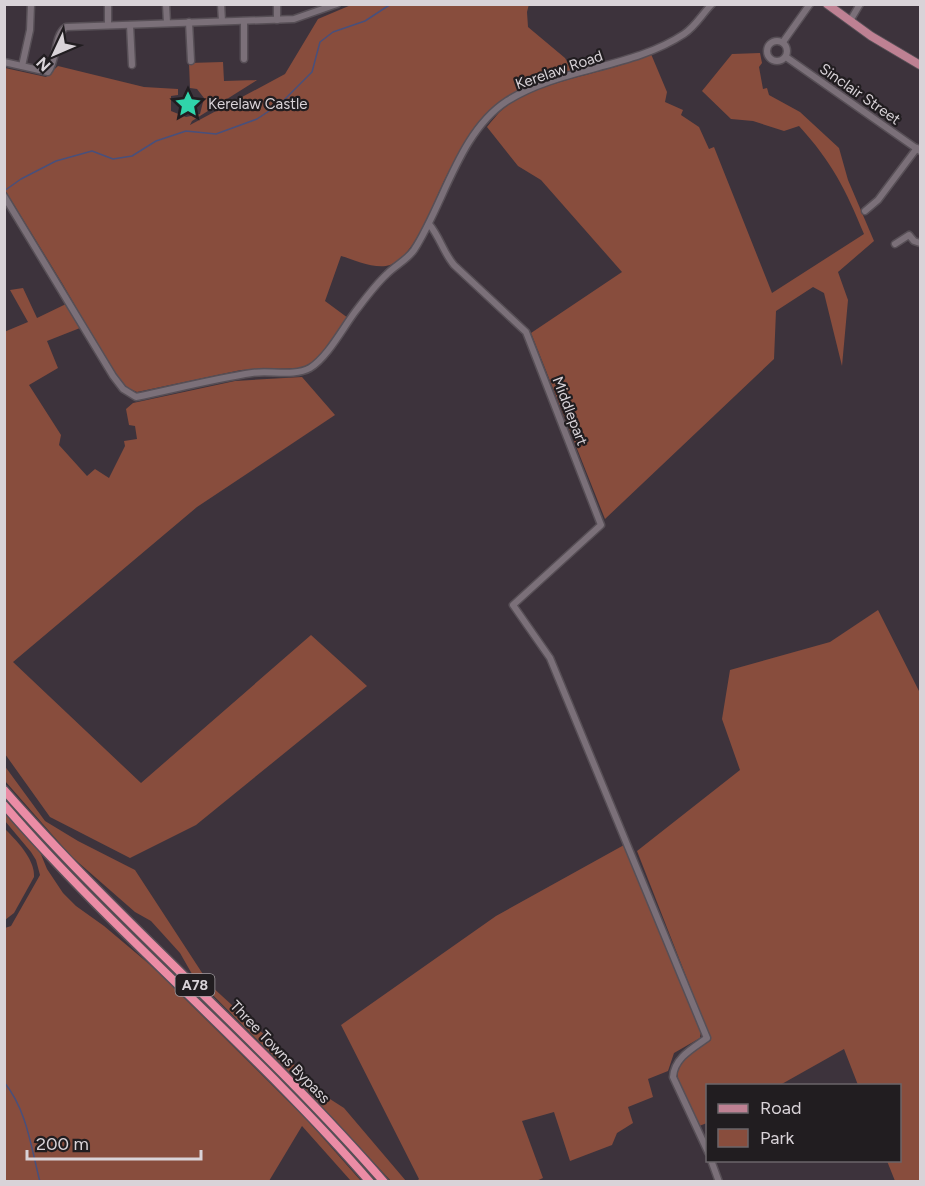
<svg xmlns="http://www.w3.org/2000/svg" width="925" height="1186" viewBox="0 0 925 1186" font-family="Figtree,sans-serif">
<rect width="100%" height="100%" fill="#3d333c"/>
<!-- green -->
<g fill="#884d3d">
<path d="M 529,4 L 527,12 L 528,27 L 565,58 L 573,72 C 545,81 513,88 491,109 C 472,126 459,152 448,173 C 434,198 418,254 390,265 C 376,270 355,260 341,256 L 325,301 L 348,318 L 319,358 L 303,368 L 241,370 L 137,392 L 126,387 L 115,374 L 62,283 L 5,190 L 5,68 L 46,77 L 58,66 L 144,87 L 178,89 L 178,95 L 171,96 L 171,111 L 186,117 L 200,114 L 204,98 L 197,89 L 190,88 L 189,63 L 223,62 L 224,81 L 257,80 L 192,121 L 190,125 L 285,74 L 318,19 L 351,5 Z"/>
<path d="M 760,53 L 762,63 L 759,67 L 763,89 L 767,88 L 769,95 L 800,112 L 839,148 L 848,180 L 874,241 L 838,272 L 848,300 L 842,366 L 824,293 L 813,287 L 776,311 L 774,359 L 605,519 L 531,333 L 622,272 L 541,180 L 518,166 L 487,127 C 492,121 497,114 503,109 C 536,80 609,74 651,54 L 667,92 L 665,102 L 683,110 L 681,115 L 699,127 L 709,149 L 714,147 L 772,293 L 864,234 C 846,190 832,162 799,126 L 784,131 L 753,121 L 731,119 L 702,91 L 732,54 Z"/>
<polygon points="23,288 37,318 66,304 80,328 47,341 58,368 29,385 61,435 59,445 87,476 95,469 109,478 125,446 124,441 137,439 135,426 129,425 126,409 133,403 235,381 302,377 335,415 197,507 13,662 141,783 311,635 367,686 196,825 130,858 50,817 5,754 4,332 28,322 10,290"/>
<path d="M 878,610 L 920,693 L 920,1181 L 895,1181 L 887,1161 L 900,1160 L 900,1086 L 858,1085 L 844,1049 L 780,1085 L 708,1086 L 707,1123 L 699,1126 C 689,1105 664,1076 687,1056 C 694,1050 703,1045 711,1040 L 637,851 L 740,770 L 722,719 L 730,670 L 830,642 Z"/>
<polygon points="4,765 45,821 78,841 135,870 210,985 280,1049 319,1092 344,1108 406,1181 391,1181 301,1084 192,974 180,953 151,921 135,912 71,856 5,781"/>
<polygon points="5,813 40,852 47,869 63,893 76,906 104,926 155,969 308,1121 361,1181 351,1181 302,1126 269,1181 5,1181 5,928 11,926 40,875 36,860 31,852 5,821"/>
<path d="M 4,828 C 16,840 35,859 34,877 L 14,913 L 5,920 Z"/>
<polygon points="624,845 701,1031 700,1038 674,1053 668,1071 648,1079 653,1097 628,1107 633,1123 617,1133 612,1145 570,1161 554,1112 522,1121 543,1178 534,1182 417,1181 419,1179 341,1025 496,916"/>
</g>
<g fill="none" stroke-linecap="round" stroke-linejoin="round">
<!-- stream -->
<g stroke="#48507c" stroke-width="1.5">
<polyline points="4,191 21,179 56,161 92,151 113,159 132,156 156,141 186,131 216,134 257,119 281,103 312,72 320,42 333,32 365,21 391,4"/>
<path d="M 4,1082 C 27,1110 31,1147 40,1182"/>
</g>
<defs>
<g id="minor">
<polyline points="166,4 167,23"/>
<polyline points="221,4 222,21"/>
<polyline points="277,4 277,20"/>
<polyline points="850,21 860,4"/>
<polyline points="189,22 191,61"/>
<polyline points="108,25 108,4"/>
<polyline points="130,25 132,65"/>
<circle cx="777" cy="51" r="10"/>
<polyline points="783,42 810,4"/>
<polyline points="786,57 920,151"/>
<polyline points="244,59 244,21"/>
<path d="M 4,62 L 48,72 C 58,59 53,36 66,27 L 294,19 L 337,4"/>
<polyline points="22,66 30,30 31,4"/>
<path d="M 4,196 L 113,376 L 123,389 L 136,397 C 175,389 213,379 252,373 C 269,370 294,377 310,368 C 327,358 343,328 355,312 C 365,299 375,285 387,274 C 396,265 407,260 414,250 C 444,204 459,132 507,101 C 561,67 631,69 684,34 C 696,26 702,14 712,4"/>
<polyline points="865,211 878,200 917,148"/>
<path d="M 429,224 C 440,237 443,252 454,265 L 526,332 L 601,525 L 513,605 L 550,658 L 707,1038 C 693,1048 674,1058 673,1077 L 708,1152"/>
<polyline points="895,244 909,235 914,241 920,243"/>
<polyline points="711,1160 719,1182"/>
</g>
<polyline id="major" points="827,4 871,36 920,65"/>
<g id="highway">
<path d="M 4,790 C 124,927 264,1044 384,1182"/>
<path d="M 4,805 C 119,938 255,1049 370,1182"/>
</g>
</defs>
<!-- minor casing -->
<use href="#minor" stroke="#574f56" stroke-width="9"/>
<!-- major casing -->
<use href="#major" stroke="#574f56" stroke-width="10"/>
<!-- highway casing -->
<use href="#highway" stroke="#574f56" stroke-width="11"/>
<!-- minor -->
<use href="#minor" stroke="#7b7079" stroke-width="6"/>
<!-- major -->
<use href="#major" stroke="#be8193" stroke-width="8"/>
<!-- highway -->
<use href="#highway" stroke="#eb8ca5" stroke-width="8"/>
</g>
<!-- icons -->
<defs>
<symbol id="sight-bare" viewBox="-9 -9 18 18"><path d="M0-6L1.8-2.2L6-1.7L2.9 1.2L3.7 5.4L0 3.3L-3.7 5.4L-2.9 1.2L-6-1.7L-1.8-2.2Z" fill="#30d4aa" stroke="#211d20" stroke-width="2.5" paint-order="stroke"/></symbol>
</defs>
<g fill-rule="evenodd">
<use href="#sight-bare" x="169" y="85" width="38" height="38"/>
</g>
<g text-anchor="middle" dominant-baseline="central" stroke-width="4.5" stroke-linejoin="round" paint-order="stroke">
<!-- shield labels -->
<rect fill="#211d20" stroke="#a29ca1" stroke-width="1.5" x="175.5" y="974" width="39" height="22" rx="4.5"/>
<g font-size="14" font-weight="bold" fill="#d9d3d8">
<text x="195" y="985">A78</text>
</g>
<!-- street labels -->
<g font-size="15" fill="#d9d3d8" stroke="#211d20">
<text transform="translate(559 70) rotate(-19)">Kerelaw Road</text>
<text transform="translate(860 94) rotate(35)">Sinclair Street</text>
<text transform="translate(570 411) rotate(69)">Middlepart</text>
<text transform="translate(280 1052) rotate(46)">Three Towns Bypass</text>
</g>
<!-- poi labels -->
<g font-size="15" fill="#d9d3d8" stroke="#211d20" text-anchor="start">
<text x="208" y="104">Kerelaw Castle</text>
</g>
</g>
<!-- border -->
<rect width="925" height="1186" fill="none" stroke="#d9d3d8" stroke-width="12"/>
<!-- legend -->
<rect x="706" y="1084" width="195" height="78" fill="#211d20" stroke="#6b666a" stroke-width="1.5"/>
<rect x="718" y="1104" width="30" height="9" fill="#be8193" stroke="#6b666a" stroke-width="1.5"/>
<text x="760" y="1114" font-size="18" fill="#d9d3d8">Road</text>
<rect x="718" y="1129" width="30" height="18" fill="#884d3d" stroke="#6b666a" stroke-width="1.5"/>
<text x="760" y="1144" font-size="18" fill="#d9d3d8">Park</text>
<!-- north arrow -->
<g transform="translate(54 54) rotate(226)" stroke="#211d20" stroke-width="4.5" paint-order="stroke">
<path d="M0-4.5L10 22L0 15L-10 22Z" fill="#d9d3d8"/>
<text y="-9" font-size="16" font-weight="bold" text-anchor="middle" fill="#d9d3d8">N</text>
</g>
<!-- scale -->
<path d="M27 1150v9h174v-9" fill="none" stroke="#d9d3d8" stroke-width="3"/>
<text x="36" y="1150" font-size="18" fill="#d9d3d8" stroke="#211d20" stroke-width="4.5" paint-order="stroke">200 m</text>
</svg>
